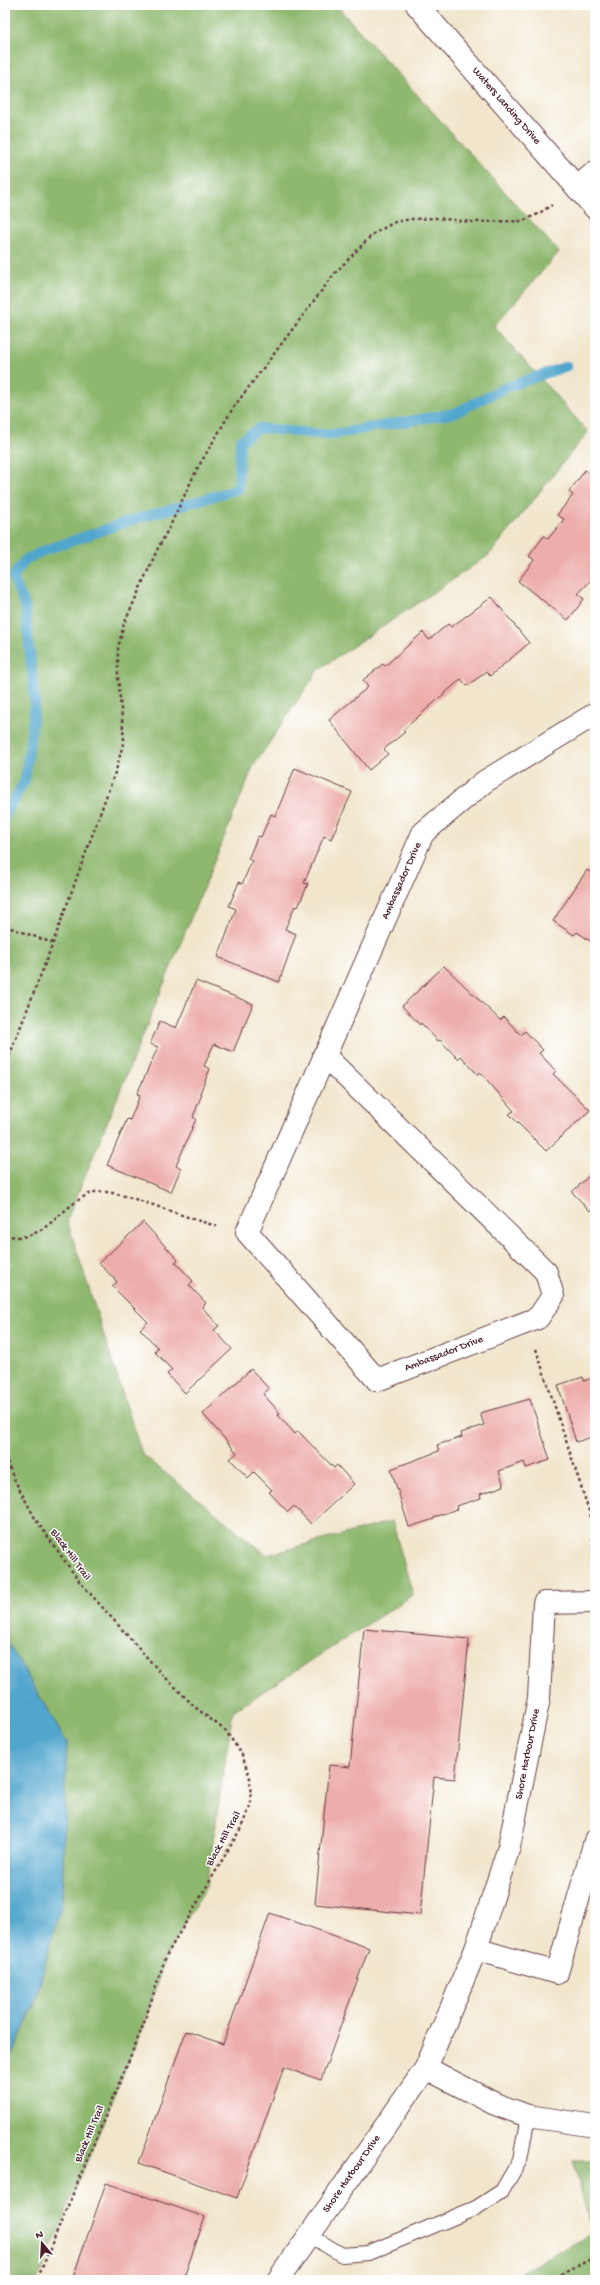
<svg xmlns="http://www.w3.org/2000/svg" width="600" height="2285" viewBox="0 0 600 2285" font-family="'Gochi Hand',sans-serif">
<rect width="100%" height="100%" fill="#fff"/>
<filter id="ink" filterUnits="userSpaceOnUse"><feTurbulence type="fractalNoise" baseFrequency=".025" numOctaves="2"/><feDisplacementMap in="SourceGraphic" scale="8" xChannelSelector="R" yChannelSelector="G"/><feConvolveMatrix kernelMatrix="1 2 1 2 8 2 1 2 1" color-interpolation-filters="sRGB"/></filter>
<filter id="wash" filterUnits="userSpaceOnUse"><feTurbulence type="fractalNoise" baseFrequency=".012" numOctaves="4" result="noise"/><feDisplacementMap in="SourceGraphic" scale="16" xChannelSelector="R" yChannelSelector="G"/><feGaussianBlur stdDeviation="0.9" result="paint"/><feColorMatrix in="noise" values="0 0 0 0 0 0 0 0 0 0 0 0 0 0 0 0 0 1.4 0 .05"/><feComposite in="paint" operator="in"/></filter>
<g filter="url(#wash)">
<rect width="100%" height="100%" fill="#f1e6cc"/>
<!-- forest -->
<g fill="#8eb86e" stroke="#6c6c4c">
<polygon points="5,5 336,5 559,252 494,326 588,432 489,555 318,670 253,767 67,1220 142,1454 267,1555 392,1521 413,1595 233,1711 206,1887 166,1956 143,2026 38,2280 5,2280 5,2071 34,2005 67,1743 5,1638"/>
<polygon points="573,2160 595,2160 595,2280 507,2280 592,2234"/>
</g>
<!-- water -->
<polygon fill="#51a6cd" stroke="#4e627c" points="5,1638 67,1743 62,1901 34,2005 5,2071"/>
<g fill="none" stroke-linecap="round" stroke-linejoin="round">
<!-- stream -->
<polyline stroke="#51a6cd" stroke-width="10" points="5,816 25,780 35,702 25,607 13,577 25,560 43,551 126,522 238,489 240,441 259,428 329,435 455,413 504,388 567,366"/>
</g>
<g id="blocks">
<!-- building -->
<g fill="#edaeab">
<polygon points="585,470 592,475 595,471 595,576 578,594 584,599 568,620 518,581 534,560 529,556 544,536 548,539 564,519 557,515 573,495 569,492"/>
<polygon points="492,597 529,643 490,676 486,672 467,686 461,679 403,730 405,732 384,749 388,754 369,770 329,720 368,687 363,680 383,664 385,666 423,632 429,640 448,624 451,627"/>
<polygon points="295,768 352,792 331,839 324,836 304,883 308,884 298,907 295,906 285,929 296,934 279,982 218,957 236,909 229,906 239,882 242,884 252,861 248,859 258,836 261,837 271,814 275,816"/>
<polygon points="587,870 595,875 595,944 577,932 574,935 553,921"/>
<polygon points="444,966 500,1020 504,1017 521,1035 525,1031 543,1050 539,1053 556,1071 553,1074 590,1110 546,1151 509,1114 514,1111 480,1072 478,1075 461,1056 458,1059 440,1040 438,1041 421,1023 420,1025 402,1006"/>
<polygon points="196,981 253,1004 233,1052 214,1044 204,1066 210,1069 200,1093 202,1094 193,1117 196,1119 176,1166 181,1168 171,1192 107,1165 127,1119 130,1120 140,1095 137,1094 158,1047 150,1044 160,1021 176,1028"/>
<polygon points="595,1170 595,1206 590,1211 572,1192"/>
<polygon points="143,1222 178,1260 175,1262 193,1281 189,1285 206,1303 202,1307 219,1326 214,1330 232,1349 185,1393 167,1374 172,1370 154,1351 158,1348 140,1329 148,1322 112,1286 117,1282 99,1263"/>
<polygon points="251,1369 269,1389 263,1394 280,1413 278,1415 295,1434 298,1431 334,1468 337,1465 354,1484 311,1524 294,1506 288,1512 269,1492 272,1490 254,1472 248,1478 230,1459 237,1453 203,1414"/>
<polygon points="583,1377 584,1381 595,1377 595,1436 576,1442 558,1385"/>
<polygon points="530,1399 550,1460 526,1468 524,1462 499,1471 504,1486 480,1494 481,1498 456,1506 457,1509 434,1517 434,1519 409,1527 391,1469 439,1451 437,1445 462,1437 461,1433 484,1425 480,1413"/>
<polygon points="364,1629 469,1639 455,1779 434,1777 420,1915 315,1904 329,1765 350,1767"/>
<polygon points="270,1913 369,1948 321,2080 284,2067 237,2198 139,2163 186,2031 223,2044"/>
<polygon points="106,2183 205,2217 183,2280 72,2280"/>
</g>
</g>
</g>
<g filter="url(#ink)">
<use href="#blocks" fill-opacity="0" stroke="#633d43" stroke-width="1"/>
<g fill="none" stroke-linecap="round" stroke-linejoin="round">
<defs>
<polyline id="lane" points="309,2235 342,2255 368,2253 476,2208 502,2191 520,2160 528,2116"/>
<g id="street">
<polyline points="577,188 595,172"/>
<polyline points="324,1055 546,1272 553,1296 538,1318 377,1380 247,1232 423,833 484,782 595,714"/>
<polyline points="476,1949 557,1973 595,1841"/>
<polyline points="426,2068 495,2104 528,2116 595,2126"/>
<polyline points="278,2280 426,2068 476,1949 509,1847 539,1698 544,1603 595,1602"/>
</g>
<polyline id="secondary" points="417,5 595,208"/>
</defs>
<!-- lane casing -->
<use href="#lane" stroke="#633d43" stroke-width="16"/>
<!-- street casing -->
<use href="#street" stroke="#633d43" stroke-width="24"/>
<!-- secondary casing -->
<use href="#secondary" stroke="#633d43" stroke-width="24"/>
<!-- path -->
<g stroke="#633d43" stroke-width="2.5" stroke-dasharray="3 3" stroke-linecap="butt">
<polyline points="5,926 53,943"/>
<polyline points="5,1067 53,943 117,767 124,740 118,677 118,648 124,624 158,548 169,528 197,469 233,408 335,273 373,234 395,222 412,219 436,218 472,222 522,221 538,214 552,205"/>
<path d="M 5,1236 C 12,1236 20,1238 26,1236 C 51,1231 69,1199 95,1192 C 115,1187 191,1221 218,1226"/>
<polyline points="536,1349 592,1520 593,1573"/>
<polyline points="5,1456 14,1479 36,1520 79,1581 160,1672 196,1708 226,1731 242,1755 250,1778 251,1804 241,1828 166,1956 143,2026 37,2280"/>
<polyline points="550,2280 595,2257"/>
</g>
<!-- lane -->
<use href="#lane" stroke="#fff" stroke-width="14"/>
<!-- street -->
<use href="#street" stroke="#fff" stroke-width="22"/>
<!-- secondary -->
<use href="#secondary" stroke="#fff" stroke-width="22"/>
</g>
</g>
<g text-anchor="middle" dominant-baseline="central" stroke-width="3" stroke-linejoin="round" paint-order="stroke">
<!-- street labels -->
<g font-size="11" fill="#4a1f2b" stroke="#fff">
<text transform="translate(506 106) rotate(49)">Waters Landing Drive</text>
<text transform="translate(402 881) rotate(-66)">Ambassador Drive</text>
<text transform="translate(444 1354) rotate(-21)">Ambassador Drive</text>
<text transform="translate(70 1555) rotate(54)">Black Hill Trail</text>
<text transform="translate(528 1754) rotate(-79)">Shore Harbour Drive</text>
<text transform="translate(224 1839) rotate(-61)">Black Hill Trail</text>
<text transform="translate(90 2134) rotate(-67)">Black Hill Trail</text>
<text transform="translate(352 2174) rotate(-55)">Shore Harbour Drive</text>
</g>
</g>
<!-- margin -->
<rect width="600" height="2285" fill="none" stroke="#fff" stroke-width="20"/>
<!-- north arrow -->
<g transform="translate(42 2243) rotate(342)" stroke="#ffffff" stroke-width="3" paint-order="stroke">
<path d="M0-3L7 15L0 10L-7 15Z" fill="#4a1f2b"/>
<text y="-6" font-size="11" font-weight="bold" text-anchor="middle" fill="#4a1f2b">N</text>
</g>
</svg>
